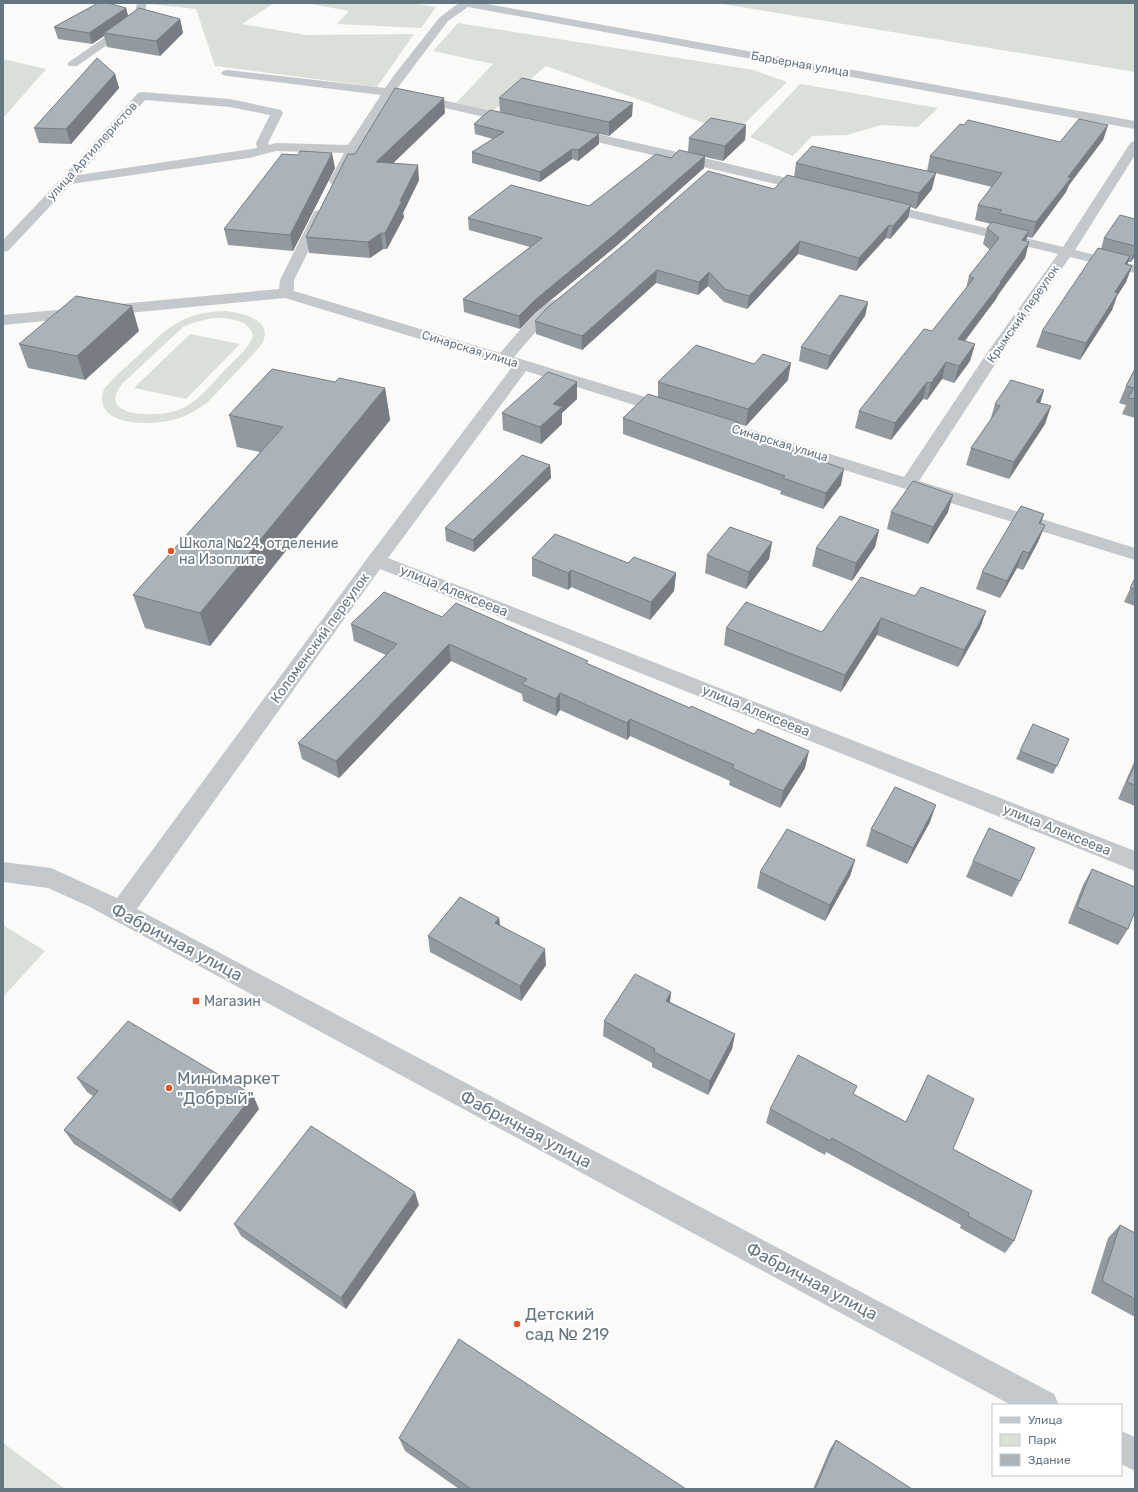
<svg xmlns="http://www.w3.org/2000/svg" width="1138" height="1492" viewBox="0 0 1138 1492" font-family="Rubik,sans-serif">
<rect width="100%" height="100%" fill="#fafaf8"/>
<!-- green -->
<g fill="#dadfd7" fill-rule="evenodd">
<polygon points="140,3 274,3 242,24 306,35 414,34 377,87 215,66 196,9"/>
<polygon points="306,3 411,3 436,7 421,28 337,24 349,11"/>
<polygon points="717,3 1135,3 1135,72"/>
<polygon points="458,23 754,70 787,82 734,134 546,66 493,111 456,103 493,64 433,51"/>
<polygon points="3,59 46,69 3,118"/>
<polygon points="800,84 801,84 938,108 918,127 881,125 847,135 812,136 793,156 750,137"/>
<path d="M 226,311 C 247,314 278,322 259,348 L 208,402 C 197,410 186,417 172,420 C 149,426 91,426 104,389 C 115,376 128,365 140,354 C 170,326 183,312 226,311 ZM 212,318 C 227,318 248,318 253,335 C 250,348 236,358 227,368 C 212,383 198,403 178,410 C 158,418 93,418 123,383 L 183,327 L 192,323 Z"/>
<polygon points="190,334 240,344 186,399 134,388"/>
<polygon points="3,925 45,951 3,997"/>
<polygon points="3,1443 65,1489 3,1489"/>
</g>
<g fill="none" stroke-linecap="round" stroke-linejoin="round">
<!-- minor -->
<g fill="#c3c8cc" fill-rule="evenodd">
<polygon points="137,3 147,3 143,20 77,66 69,66 67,64 69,62 134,17"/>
<path d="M 459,3 L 482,3 L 1135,121 L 1135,129 L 468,7 L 448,21 L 396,90 L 520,117 L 522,120 L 520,123 L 516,124 L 392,96 L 358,149 L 341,184 L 331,184 L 329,181 L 344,153 L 276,151 L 249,158 L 71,184 L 8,251 L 3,252 L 3,240 L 62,178 L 138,93 L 142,92 L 230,99 L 281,110 L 283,113 L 268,143 L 269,145 L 276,143 L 348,145 L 381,95 L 227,76 L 223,75 L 221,73 L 223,71 L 227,70 L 385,88 L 395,74 L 440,17 ZM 145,100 L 230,107 L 270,115 L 256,143 L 257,148 L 79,175 Z"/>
<polygon points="571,128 717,161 815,185 817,188 815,191 810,192 567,135 565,132 567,129"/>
<polygon points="1135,141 1135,155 1075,250 1135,265 1135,273 1070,257 1002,354 919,481 1135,548 1135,560 702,426 700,422 702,418 708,417 714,418 904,477 989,350 1058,254 875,209 873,206 875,203 880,202 1063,247 1129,145 1131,142"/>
<path d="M 320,210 L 325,211 L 327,214 L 294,280 L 294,291 L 500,353 C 512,340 538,306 553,300 C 557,299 559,300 562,301 L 565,304 L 546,320 L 514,357 L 675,406 L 677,410 L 675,414 L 669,415 L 663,414 L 526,371 L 388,558 L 1135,851 L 1135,871 L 380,569 L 137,909 L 1054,1394 L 1059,1405 L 1011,1405 L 88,906 L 48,888 L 3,882 L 3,862 L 51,868 L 117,898 L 369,556 L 512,367 L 285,298 L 3,325 L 3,315 L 279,289 L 280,280 L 313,214 L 315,211 Z"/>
<polygon points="1121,1431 1135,1437 1135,1471 1121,1464"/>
</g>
</g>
<!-- wall -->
<g fill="#929a9f">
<polygon points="126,8 128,16 180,19 183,33 160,56 107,47 104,36 92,44 58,39 54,27"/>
<polygon points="115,74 119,88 71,144 39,143 34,128"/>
<polygon points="499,98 632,116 609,136 500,112"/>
<polygon points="445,113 393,163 419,180 403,213 404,217 387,249 383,249 370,258 309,253 306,237 355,154"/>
<polygon points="474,124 599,144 578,161 572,159 540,182 472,163 472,152 493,139 475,134"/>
<polygon points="746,125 745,140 723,161 705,157 704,168 615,247 535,313 520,329 464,312 463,299 530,247 469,230 468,218 589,206 671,158 688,152 689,138"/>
<polygon points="1108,125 1103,140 1069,185 1066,192 1032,238 1027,237 1026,241 1029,242 1025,258 998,295 996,299 965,341 975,344 970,361 954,383 942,379 927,400 923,399 891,440 855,428 859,411 932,331 966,289 969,276 990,250 983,244 987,228 991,224 975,220 978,205 992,187 927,171 930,156 1060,142"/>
<polygon points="298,155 335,168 293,251 228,245 224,229"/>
<polygon points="796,163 932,189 916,209 910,207 908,218 890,239 886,238 856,271 798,254 747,309 724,302 708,286 698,295 656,283 582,350 536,334 535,321 774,189 794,177"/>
<polygon points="1135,219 1135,256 1131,262 1128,262 1127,264 1132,266 1126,282 1117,296 1112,310 1080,360 1036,347 1042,331 1101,249 1104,238"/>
<polygon points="868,302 865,316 827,370 799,361 801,347"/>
<polygon points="139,331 85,380 28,368 19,344"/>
<polygon points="1135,369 1135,418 1122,414 1126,405 1119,403 1126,386"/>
<polygon points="788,380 746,426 738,424 737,431 841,485 823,509 780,494 781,491 623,434 623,418 658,397 658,382"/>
<polygon points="335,382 385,388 390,420 210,646 145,628 133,595 260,452 237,447 229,415"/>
<polygon points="577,382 577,399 562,413 562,424 541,444 503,430 502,413"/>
<polygon points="1044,390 1040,403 1051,406 1045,424 1009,479 966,465 971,448 990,421 995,404"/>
<polygon points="550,465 551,478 474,552 446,541 445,528"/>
<polygon points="891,512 948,512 928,544 887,529"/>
<polygon points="1044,514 1041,523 1045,525 1038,542 1023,570 1017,568 1000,598 976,589 982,572"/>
<polygon points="879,530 875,547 852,581 812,566 816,548"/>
<polygon points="772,542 769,559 746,589 705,573 707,555"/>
<polygon points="532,558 628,563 676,573 674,591 650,620 571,587 568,590 532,576"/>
<polygon points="1135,578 1135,606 1124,602"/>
<polygon points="915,596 986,611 980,628 958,667 877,635 841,692 724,645 726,628 822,632"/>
<polygon points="442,617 587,664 805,768 780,808 729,785 730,781 630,736 627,740 560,710 556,716 523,701 522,694 451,661 339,778 302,759 298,743 386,655 354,641 351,624"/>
<polygon points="1069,739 1053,774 1016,759 1020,751"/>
<polygon points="1135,760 1135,806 1118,799"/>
<polygon points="930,822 907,864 866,846 871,829"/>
<polygon points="855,860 850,876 825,921 757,888 760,872"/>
<polygon points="973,861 1020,881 1012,897 966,877"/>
<polygon points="1092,869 1128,929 1118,945 1068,923 1083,885"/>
<polygon points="499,918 500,926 546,965 521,1001 430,952 428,936"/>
<polygon points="671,992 670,1002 735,1034 732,1049 708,1095 652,1067 652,1063 603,1036 604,1021"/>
<polygon points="928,1075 953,1149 1014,1241 1005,1253 960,1228 961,1225 826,1152 825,1155 766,1123 770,1109 854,1094 906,1122"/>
<polygon points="77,1078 259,1109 180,1212 74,1144 64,1130 93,1096 87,1092"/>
<polygon points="419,1205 346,1309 241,1236 234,1224"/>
<polygon points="1120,1225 1135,1233 1135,1317 1091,1293 1108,1238"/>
<polygon points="399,1438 686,1489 459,1489 405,1451"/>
<polygon points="836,1440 912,1489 813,1489 830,1449"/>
</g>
<!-- shaded-wall -->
<g fill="#777d82">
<polygon points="126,8 129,19 104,33 104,36 92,44 89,33"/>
<polygon points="180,19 183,33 160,56 156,41"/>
<polygon points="115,74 119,88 71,144 66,129"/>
<polygon points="444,98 445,113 378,178 376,162"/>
<polygon points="633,103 632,116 609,136 609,122"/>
<polygon points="746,125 745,140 723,161 725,146"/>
<polygon points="1108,125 1103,140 1069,185 1066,192 1032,238 1036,222 1068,177"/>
<polygon points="599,134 599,144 578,161 578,150"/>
<polygon points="572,149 572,159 540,182 540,172"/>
<polygon points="332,153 335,168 293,251 290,235"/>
<polygon points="705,156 704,168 615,247 535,313 520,329 519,316 535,300"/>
<polygon points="418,165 419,180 403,213 404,217 387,249 385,233"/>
<polygon points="936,173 932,189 916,209 919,193"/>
<polygon points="911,205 908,218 890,239 893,226"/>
<polygon points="889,225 886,238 856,271 859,258"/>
<polygon points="1029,231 1024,247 1022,240"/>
<polygon points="381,233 383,249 370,258 368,242"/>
<polygon points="800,241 798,254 747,309 749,296"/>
<polygon points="1029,242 1025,258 998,295 996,299 953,356 958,339"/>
<polygon points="1135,251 1135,256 1131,262"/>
<polygon points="1130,256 1125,272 1125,264"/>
<polygon points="1132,266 1126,282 1117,296 1112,310 1080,360 1086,343 1115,292"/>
<polygon points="657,270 656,283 582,350 582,336"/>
<polygon points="709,272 708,286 698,295 699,282"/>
<polygon points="868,302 865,316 827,370 830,356"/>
<polygon points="132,306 139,331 85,380 77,356"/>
<polygon points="975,344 970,361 954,383 959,366"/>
<polygon points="946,362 942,379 927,400 931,383"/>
<polygon points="791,363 788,380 746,426 748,409"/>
<polygon points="577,382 577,399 562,413 562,424 541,444 540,427 553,404"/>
<polygon points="927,382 923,399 891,440 895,423"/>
<polygon points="385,388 390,420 210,646 200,613"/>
<polygon points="1044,390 1039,407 1036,402"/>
<polygon points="1051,406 1045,424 1009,479 1014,462"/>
<polygon points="738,422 736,437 731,429"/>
<polygon points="550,465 551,478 474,552 473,540"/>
<polygon points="844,469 841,485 823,509 826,493"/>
<polygon points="953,495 948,512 928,544 933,527"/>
<polygon points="1044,514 1038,531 1039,523"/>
<polygon points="1045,525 1038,542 1023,570 1029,553"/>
<polygon points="879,530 875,547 852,581 856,563"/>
<polygon points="772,542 769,559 746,589 749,572"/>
<polygon points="1023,551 1017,568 1000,598 1007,581"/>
<polygon points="571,570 571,587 568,590 568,573"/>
<polygon points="676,573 674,591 650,620 651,602"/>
<polygon points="986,611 980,628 958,667 964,650"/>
<polygon points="881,618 877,635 841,692 845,675"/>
<polygon points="449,644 451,661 339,778 336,761"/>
<polygon points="560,693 560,710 556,716 556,699"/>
<polygon points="630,719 630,736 627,740 627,723"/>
<polygon points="809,751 805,768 780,808 783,791"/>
<polygon points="936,805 930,822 907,864 913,848"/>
<polygon points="855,860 850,876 825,921 830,905"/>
<polygon points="499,918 501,934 495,923"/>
<polygon points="545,949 546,965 521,1001 520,986"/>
<polygon points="671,992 669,1008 666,1001"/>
<polygon points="735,1034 732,1049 708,1095 710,1081"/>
<polygon points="253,1095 259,1109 180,1212 171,1200"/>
<polygon points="415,1192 419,1205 346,1309 341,1298"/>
</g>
<!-- building -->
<g fill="#aab3b9" stroke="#777d82">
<polygon points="98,3 108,3 126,8 89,33 54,27"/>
<polygon points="139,8 180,19 156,41 104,33"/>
<polygon points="97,58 115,74 66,129 34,128"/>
<polygon points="522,78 633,103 609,122 499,98"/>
<polygon points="395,88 444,98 376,162 418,165 400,201 402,201 385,233 381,233 368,242 306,237 348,154 355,154"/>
<polygon points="490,110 599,134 578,150 572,149 540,172 472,152 504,132 474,124"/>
<polygon points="711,118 746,125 725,146 689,138"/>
<polygon points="1079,119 1108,125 1068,177 1071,178 1036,222 999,213 1002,210 978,205 1002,173 930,156 960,124 964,125 968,120 1060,142"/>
<polygon points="812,146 936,173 919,193 796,163"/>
<polygon points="679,150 705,156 615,234 535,300 519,316 463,299 542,238 468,218 511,185 589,206 656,154 671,158"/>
<polygon points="300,151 332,153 290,235 224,229 282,154 298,155"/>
<polygon points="708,171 774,189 787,175 911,205 893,226 889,225 859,258 800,241 749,296 725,289 709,272 699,282 657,270 582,336 535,321 547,308 627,242"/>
<polygon points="1120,215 1135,219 1135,246 1104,238"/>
<polygon points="992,222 1029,231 1022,240 1029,242 1000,282 1001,283 958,339 975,344 959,366 946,362 931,383 927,382 895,423 859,411 924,329 932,331 974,278 969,276 999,238 987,228"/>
<polygon points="1098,248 1130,256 1125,264 1132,266 1115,292 1118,293 1086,343 1042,331"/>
<polygon points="840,295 868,302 830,356 801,347"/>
<polygon points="76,296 132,306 77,356 19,344"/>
<polygon points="696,345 754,364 763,354 791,363 748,409 658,382"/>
<polygon points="272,369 335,382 339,378 385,388 200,613 133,595 283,427 229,415"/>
<polygon points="1135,369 1135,399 1128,398 1134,388 1126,386"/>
<polygon points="548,372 577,382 553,404 562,407 540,427 502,413"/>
<polygon points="1011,380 1044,390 1036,402 1051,406 1014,462 971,448 1000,406 995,404"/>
<polygon points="648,394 738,422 731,429 844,469 826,493 783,478 785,476 623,418"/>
<polygon points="522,455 550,465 473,540 445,528"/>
<polygon points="913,481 953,495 933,527 891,512"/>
<polygon points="1021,506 1044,514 1039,523 1045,525 1029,553 1023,551 1007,581 982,572"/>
<polygon points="840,516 879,530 856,563 816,548"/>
<polygon points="730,527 772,542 749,572 707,555"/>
<polygon points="555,534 628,563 634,557 676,573 651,602 571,570 568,573 532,558"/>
<polygon points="861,577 915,596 921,587 986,611 964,650 881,618 845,675 726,628 746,602 822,632"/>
<polygon points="1135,578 1135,589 1130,588"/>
<polygon points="384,592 442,617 456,603 588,661 586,663 690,708 691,706 754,734 758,729 809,751 783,791 732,768 734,765 630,719 627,723 560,693 556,699 522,684 527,679 449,644 336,761 298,743 397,644 351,624"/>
<polygon points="1033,724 1069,739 1057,766 1020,751"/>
<polygon points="1135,764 1135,785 1127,782"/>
<polygon points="895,787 936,805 913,848 871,829"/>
<polygon points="989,828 1035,848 1020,881 973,861"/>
<polygon points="787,829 855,860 830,905 760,872"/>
<polygon points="1092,869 1135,887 1135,911 1128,929 1077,907"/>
<polygon points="460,897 499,918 495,923 545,949 520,986 428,936"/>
<polygon points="635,974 671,992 666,1001 735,1034 710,1081 654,1052 655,1049 604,1021"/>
<polygon points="128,1021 253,1095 171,1200 64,1130 98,1091 77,1078"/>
<polygon points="798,1055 857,1086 853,1094 906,1122 928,1075 974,1099 953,1149 1032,1191 1014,1241 968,1216 969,1213 832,1138 830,1141 770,1109"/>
<polygon points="311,1126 415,1192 341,1298 234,1224"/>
<polygon points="1120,1225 1135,1233 1135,1299 1102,1281"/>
<polygon points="459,1339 686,1489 471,1489 399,1438"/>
<polygon points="836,1440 912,1489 815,1489"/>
</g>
<!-- markers -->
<g fill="#e4572e" stroke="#fff" stroke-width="1.5">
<circle cx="171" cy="551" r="4"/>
<rect x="192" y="997" width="8" height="8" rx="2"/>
<circle cx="169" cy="1088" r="4"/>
<circle cx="517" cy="1324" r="4"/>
</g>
<g text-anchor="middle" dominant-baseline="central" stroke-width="4" stroke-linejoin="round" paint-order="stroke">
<!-- far-street labels -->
<g font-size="12" fill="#657683" stroke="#fff">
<text transform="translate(800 64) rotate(10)">Барьерная улица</text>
<text transform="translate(92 151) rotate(-48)">улица Артиллеристов</text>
<text transform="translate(1023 314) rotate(-55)">Крымский переулок</text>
<text transform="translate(470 349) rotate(17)">Синарская улица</text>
<text transform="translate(780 443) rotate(17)">Синарская улица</text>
</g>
<!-- poi labels -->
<g font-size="14" fill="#657683" stroke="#fff" text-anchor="start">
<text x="179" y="543">Школа №24, отделение<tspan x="179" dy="16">на Изоплите</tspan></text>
<text x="204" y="1001">Магазин</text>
</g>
<!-- street labels -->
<g font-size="14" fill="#657683" stroke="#fff">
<text transform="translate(454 591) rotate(22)">улица Алексеева</text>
<text transform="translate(320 638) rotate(-54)">Коломенский переулок</text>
<text transform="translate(756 711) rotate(22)">улица Алексеева</text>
<text transform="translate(1057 830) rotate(22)">улица Алексеева</text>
</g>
<!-- near-street labels -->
<g font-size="17" fill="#657683" stroke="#fff">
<text transform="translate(177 942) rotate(28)">Фабричная улица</text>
<text transform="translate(526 1129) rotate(28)">Фабричная улица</text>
<text transform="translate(812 1281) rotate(28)">Фабричная улица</text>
</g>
<!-- near-poi labels -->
<g font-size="17" fill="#657683" stroke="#fff" text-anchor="start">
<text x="177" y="1078">Минимаркет<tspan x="177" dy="20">"Добрый"</tspan></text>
<text x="525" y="1314">Детский<tspan x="525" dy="20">сад № 219</tspan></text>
</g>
</g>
<!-- border -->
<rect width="1138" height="1492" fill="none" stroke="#657683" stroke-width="8"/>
<!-- legend -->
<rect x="992" y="1404" width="130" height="72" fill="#ffffff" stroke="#c1c8cd"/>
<rect x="1000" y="1417" width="20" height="6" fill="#c3c8cc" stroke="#c1c8cd"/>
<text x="1028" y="1424" font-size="12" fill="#657683">Улица</text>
<rect x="1000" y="1434" width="20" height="12" fill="#dadfd7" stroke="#c1c8cd"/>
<text x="1028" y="1444" font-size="12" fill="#657683">Парк</text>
<rect x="1000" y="1454" width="20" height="12" fill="#aab3b9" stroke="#c1c8cd"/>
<text x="1028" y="1464" font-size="12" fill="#657683">Здание</text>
</svg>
